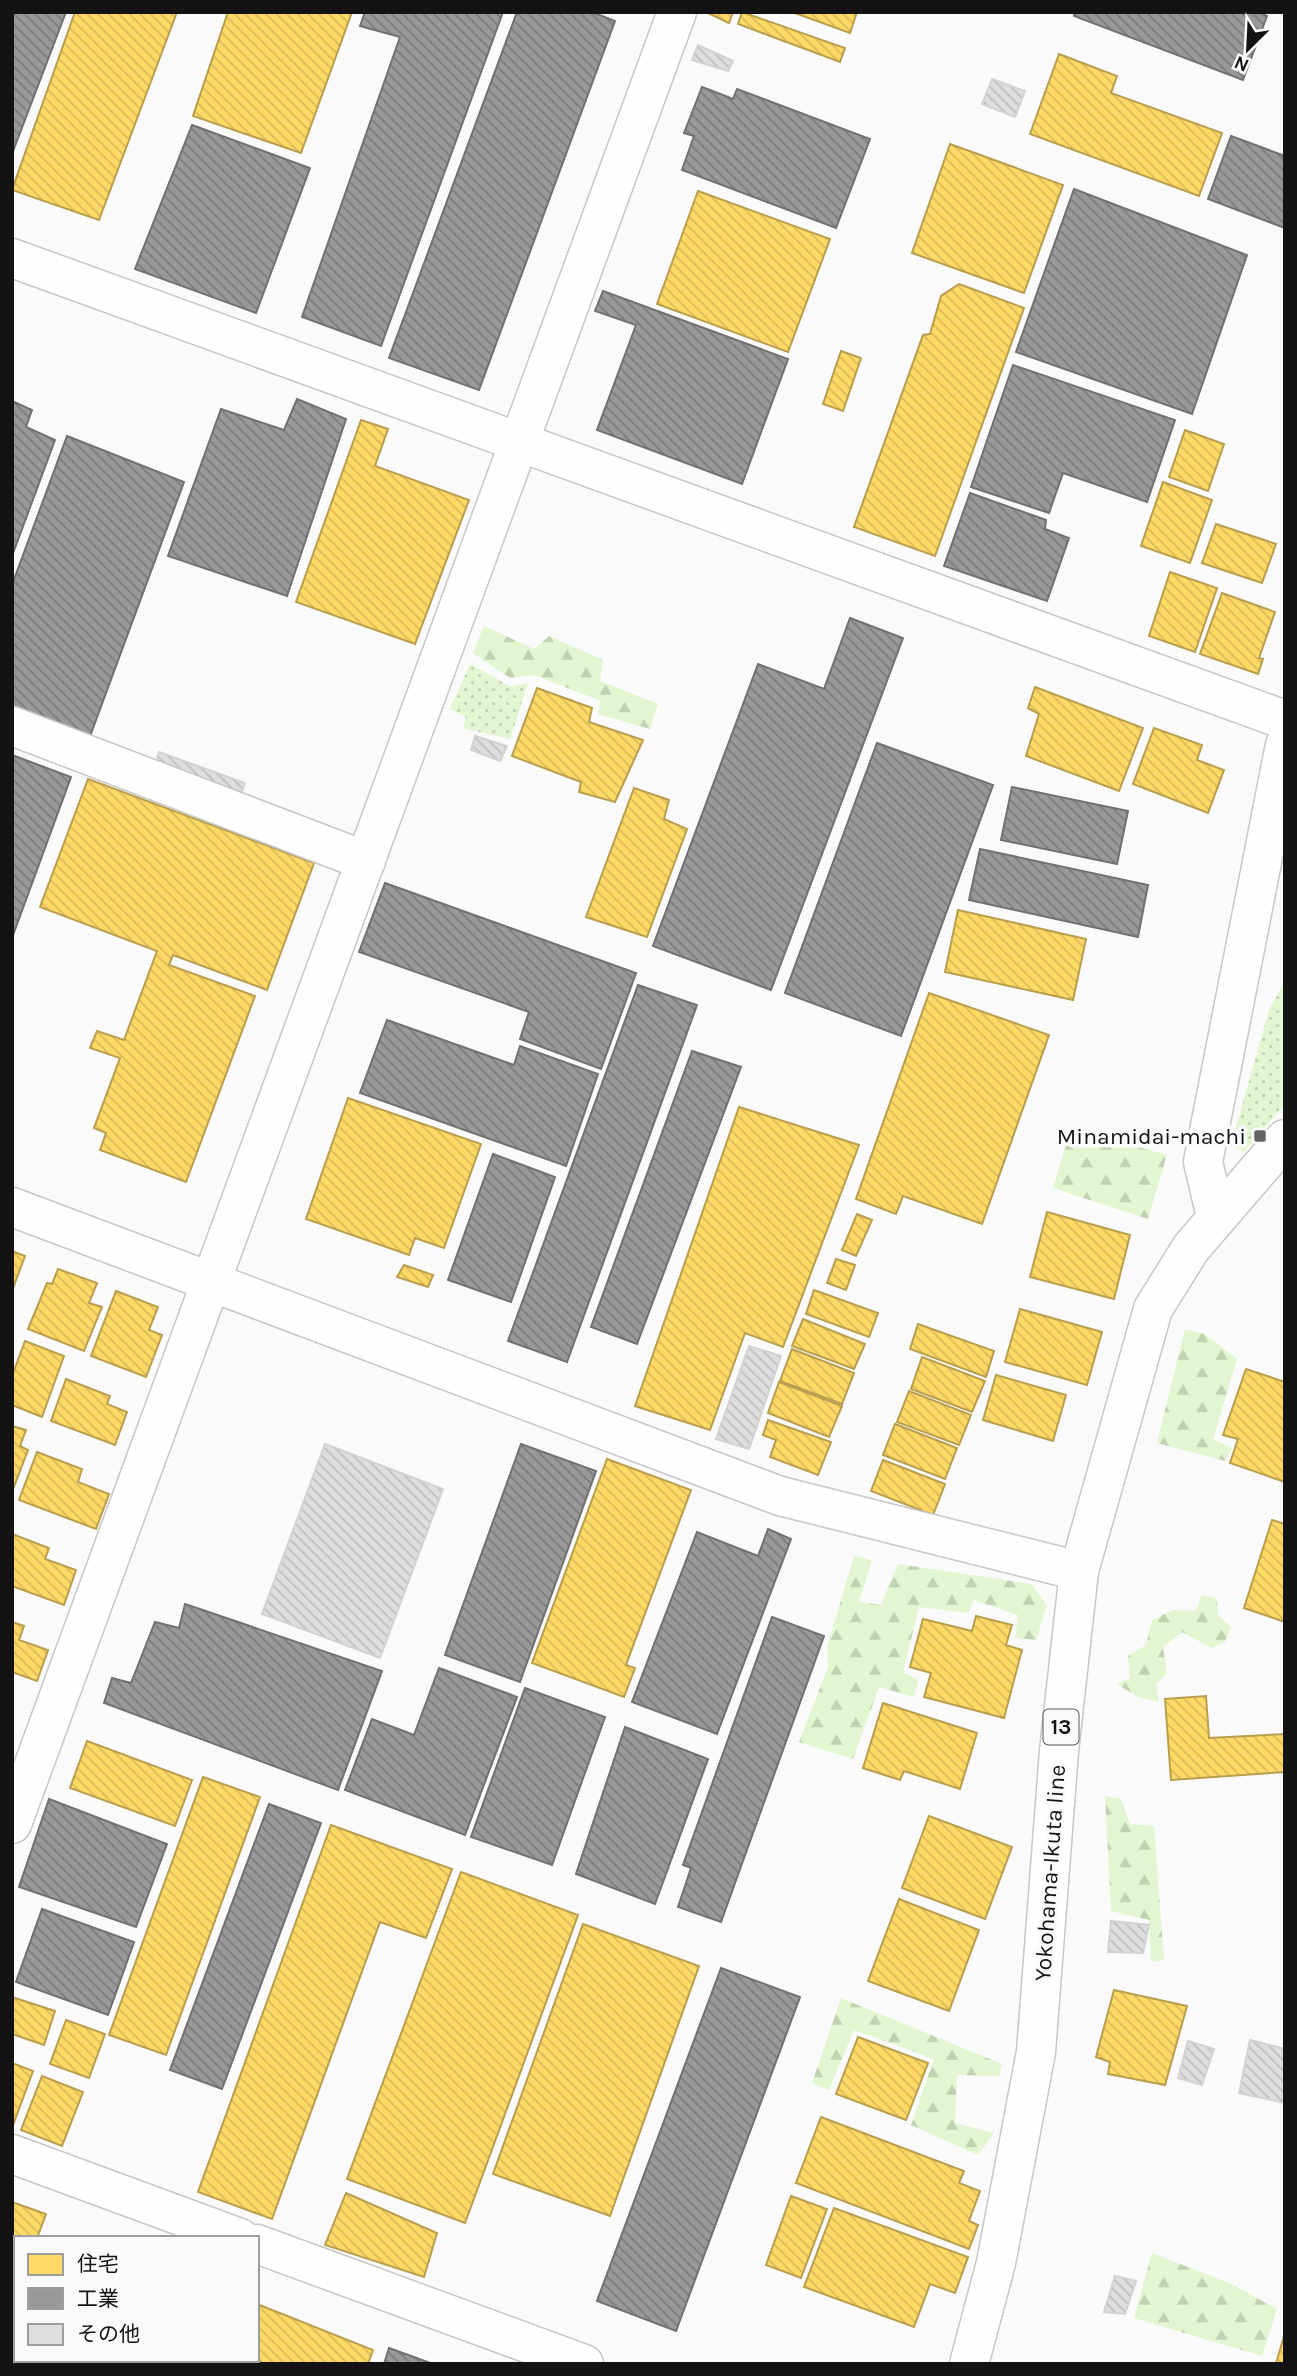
<svg xmlns="http://www.w3.org/2000/svg" width="1297" height="2376" viewBox="0 0 1297 2376" font-family="Karla,'Noto Sans JP',sans-serif">
<defs>
<pattern id="grass-dots" width="8" height="8" patternUnits="userSpaceOnUse" patternTransform="scale(1.75)"><rect width="8" height="8" fill="#e2f6d1"/><path d="M2 2h.1M6 6h.1" fill="none" stroke="#c1d2b3" stroke-width="1.8" stroke-linecap="round"/></pattern>
<pattern id="forest-firs" width="22" height="20" patternUnits="userSpaceOnUse" patternTransform="scale(1.75)"><rect width="22" height="20" fill="#e2f6d1"/><path d="M5 1l3.5 6h-7zM16 11l3.5 6h-7z" fill="#c1d2b3"/></pattern>
<pattern id="homes-back-hatch" width="6" height="6" patternUnits="userSpaceOnUse" patternTransform="scale(1.75)"><rect width="6" height="6" fill="#ffd966"/><path d="M-1 5l2 2M0 0l6 6M5-1l2 2" fill="none" stroke="#dab958"/></pattern>
<pattern id="industry-back-hatch" width="6" height="6" patternUnits="userSpaceOnUse" patternTransform="scale(1.75)"><rect width="6" height="6" fill="#999"/><path d="M-1 5l2 2M0 0l6 6M5-1l2 2" fill="none" stroke="#7c7c7c"/></pattern>
<pattern id="building-back-hatch" width="6" height="6" patternUnits="userSpaceOnUse" patternTransform="scale(1.75)"><rect width="6" height="6" fill="#dfdedf"/><path d="M-1 5l2 2M0 0l6 6M5-1l2 2" fill="none" stroke="#bebebe"/></pattern>
</defs>
<rect width="100%" height="100%" fill="#fafafa"/>
<!-- grass -->
<g fill="url(#grass-dots)">
<polygon points="470,664 511,687 528,683 510,739 463,728 466,717 450,709"/>
<polygon points="1285,981 1285,1104 1244,1152 1231,1145 1269,1010"/>
</g>
<!-- forest -->
<g fill="url(#forest-firs)">
<polygon points="484,626 534,649 549,636 603,660 600,681 658,704 650,729 598,714 601,701 534,675 510,678 473,653"/>
<polygon points="1071,1128 1167,1155 1148,1219 1053,1188"/>
<polygon points="1185,1329 1205,1334 1237,1359 1213,1439 1232,1448 1225,1461 1157,1443"/>
<polygon points="854,1556 872,1560 859,1602 881,1605 898,1564 1031,1584 1047,1605 1036,1640 1015,1638 1018,1615 974,1600 968,1613 919,1607 903,1672 918,1680 914,1697 879,1687 853,1759 799,1742 828,1667 827,1647"/>
<polygon points="1202,1595 1217,1599 1218,1615 1231,1627 1225,1642 1212,1648 1182,1632 1163,1647 1167,1674 1156,1684 1159,1702 1138,1697 1117,1684 1130,1678 1128,1656 1146,1645 1152,1620 1173,1610 1196,1611"/>
<polygon points="1105,1796 1121,1799 1130,1824 1154,1826 1164,1960 1151,1962 1149,1920 1111,1911"/>
<polygon points="841,1998 1002,2064 999,2076 957,2075 955,2123 994,2133 978,2155 911,2125 934,2059 854,2030 829,2090 812,2083"/>
<polygon points="1152,2253 1231,2284 1277,2309 1262,2356 1134,2318"/>
</g>
<!-- homes -->
<g fill="url(#homes-back-hatch)" stroke="#b89e4d" stroke-width="2">
<polygon points="75,12 177,12 99,220 12,190"/>
<polygon points="228,12 352,12 301,153 193,116"/>
<polygon points="706,12 733,12 729,23"/>
<polygon points="742,12 845,48 840,62 738,24"/>
<polygon points="792,12 857,12 850,33"/>
<polygon points="1059,54 1117,76 1111,93 1222,133 1199,196 1030,134"/>
<polygon points="950,144 1063,185 1024,293 912,253"/>
<polygon points="698,191 830,239 788,352 657,304"/>
<polygon points="959,284 1024,308 935,556 854,527 923,335 930,334 941,296"/>
<polygon points="841,351 861,358 843,411 823,404"/>
<polygon points="361,420 388,429 375,466 469,500 415,644 296,602"/>
<polygon points="1185,430 1224,444 1208,491 1169,477"/>
<polygon points="1163,482 1212,500 1190,563 1141,546"/>
<polygon points="1216,524 1276,544 1262,583 1202,563"/>
<polygon points="1170,572 1217,588 1195,652 1149,636"/>
<polygon points="1222,593 1275,612 1259,658 1263,659 1258,674 1200,654"/>
<polygon points="1035,687 1143,728 1119,791 1026,756 1039,714 1028,708"/>
<polygon points="537,688 592,708 589,722 643,740 615,802 579,792 581,782 512,756"/>
<polygon points="1154,728 1202,745 1197,760 1224,770 1208,813 1133,784"/>
<polygon points="88,779 314,863 267,990 173,955 169,965 255,996 186,1182 100,1150 106,1133 94,1128 120,1058 90,1048 97,1031 124,1040 157,951 40,907"/>
<polygon points="634,788 669,800 664,819 687,829 647,937 586,917"/>
<polygon points="958,910 1086,939 1073,1000 945,972"/>
<polygon points="929,993 1049,1035 982,1224 903,1196 896,1214 856,1199"/>
<polygon points="348,1098 481,1144 444,1248 415,1238 409,1255 306,1219"/>
<polygon points="739,1107 859,1145 783,1347 745,1333 710,1430 635,1406"/>
<polygon points="1047,1212 1130,1235 1114,1299 1030,1277"/>
<polygon points="857,1214 872,1220 856,1256 842,1250"/>
<polygon points="12,1251 25,1256 12,1291"/>
<polygon points="836,1259 855,1265 846,1290 827,1283"/>
<polygon points="404,1265 433,1275 428,1287 397,1277"/>
<polygon points="58,1269 97,1283 89,1303 102,1307 84,1351 28,1329 47,1283 52,1284"/>
<polygon points="814,1290 878,1313 869,1337 806,1314"/>
<polygon points="116,1291 158,1307 149,1330 162,1335 146,1377 91,1356"/>
<polygon points="1020,1309 1102,1332 1087,1385 1005,1362"/>
<polygon points="803,1319 865,1344 854,1369 792,1346"/>
<polygon points="918,1324 994,1351 986,1377 910,1349"/>
<polygon points="25,1341 64,1356 42,1417 12,1405 12,1376"/>
<polygon points="792,1349 854,1373 842,1404 780,1381"/>
<polygon points="922,1357 985,1381 972,1412 911,1389"/>
<polygon points="1246,1369 1285,1382 1285,1482 1230,1463 1238,1439 1223,1435"/>
<polygon points="996,1375 1066,1395 1053,1441 983,1420"/>
<polygon points="66,1379 110,1396 107,1404 127,1412 115,1445 51,1421"/>
<polygon points="779,1382 842,1406 829,1437 768,1413"/>
<polygon points="909,1391 971,1415 959,1445 897,1422"/>
<polygon points="768,1420 831,1442 818,1475 770,1457 776,1440 763,1435"/>
<polygon points="895,1424 957,1448 945,1479 883,1455"/>
<polygon points="12,1426 26,1430 20,1446 28,1450 12,1492"/>
<polygon points="37,1452 82,1469 78,1482 109,1494 96,1529 19,1500"/>
<polygon points="607,1459 691,1490 626,1665 635,1668 624,1697 532,1663"/>
<polygon points="883,1460 945,1484 933,1515 871,1491"/>
<polygon points="1272,1520 1285,1524 1285,1622 1244,1608"/>
<polygon points="12,1534 49,1548 45,1559 76,1570 64,1605 12,1586"/>
<polygon points="976,1616 1012,1625 1006,1645 1022,1650 1004,1718 924,1697 931,1673 910,1667 923,1619 972,1631"/>
<polygon points="12,1622 24,1626 19,1640 48,1650 37,1681 12,1672"/>
<polygon points="1206,1696 1209,1738 1285,1734 1285,1772 1171,1780 1165,1699"/>
<polygon points="883,1703 977,1733 960,1789 904,1771 900,1780 863,1768"/>
<polygon points="87,1741 192,1780 175,1826 70,1788"/>
<polygon points="203,1777 260,1797 166,2055 109,2035"/>
<polygon points="929,1816 1012,1847 985,1919 902,1888"/>
<polygon points="331,1825 452,1869 426,1938 380,1922 272,2219 198,2192"/>
<polygon points="461,1872 578,1915 465,2223 347,2179"/>
<polygon points="899,1899 979,1930 949,2011 868,1981"/>
<polygon points="583,1924 699,1966 610,2216 493,2174"/>
<polygon points="1114,1990 1187,2006 1165,2085 1108,2074 1110,2062 1096,2057"/>
<polygon points="12,1997 55,2011 44,2045 12,2034"/>
<polygon points="66,2020 105,2034 89,2078 50,2064"/>
<polygon points="858,2037 928,2063 906,2120 836,2094"/>
<polygon points="12,2063 33,2071 12,2128"/>
<polygon points="42,2076 83,2092 62,2146 21,2130"/>
<polygon points="821,2117 964,2171 959,2183 980,2191 969,2221 978,2225 969,2249 796,2183"/>
<polygon points="346,2193 437,2233 424,2277 325,2245"/>
<polygon points="791,2196 827,2209 801,2278 766,2265"/>
<polygon points="12,2202 46,2214 37,2238 16,2238 12,2266"/>
<polygon points="834,2208 968,2257 955,2293 930,2284 914,2327 804,2287"/>
<polygon points="257,2304 373,2350 368,2364 210,2364 212,2360 257,2360"/>
<polygon points="1285,2333 1285,2364 1279,2364 1276,2363"/>
</g>
<!-- industry -->
<g fill="url(#industry-back-hatch)" stroke="#717171" stroke-width="2">
<polygon points="12,12 66,12 12,154"/>
<polygon points="365,12 503,12 381,346 302,317 400,37 360,26"/>
<polygon points="517,12 592,12 615,21 479,390 389,358"/>
<polygon points="1075,12 1258,12 1267,16 1243,80 1074,16"/>
<polygon points="702,87 733,99 737,89 870,139 836,228 682,170 694,136 684,133"/>
<polygon points="192,125 310,168 256,313 135,269"/>
<polygon points="1231,136 1285,156 1285,228 1208,199"/>
<polygon points="1074,189 1247,255 1192,414 1016,352"/>
<polygon points="603,291 788,359 742,484 597,430 636,325 595,311"/>
<polygon points="1013,365 1175,420 1147,502 1063,473 1049,513 971,487"/>
<polygon points="297,399 346,419 287,596 168,556 221,409 284,430"/>
<polygon points="12,401 32,410 26,427 55,440 12,556"/>
<polygon points="67,436 184,482 89,739 12,712 12,585"/>
<polygon points="970,493 1046,520 1045,529 1069,538 1047,601 944,566"/>
<polygon points="850,618 903,638 771,990 653,946 758,664 824,689"/>
<polygon points="877,743 993,785 901,1036 785,993"/>
<polygon points="12,755 71,777 12,938"/>
<polygon points="1012,787 1128,811 1117,864 1001,840"/>
<polygon points="980,849 1148,885 1138,937 969,900"/>
<polygon points="385,883 636,973 601,1069 520,1039 529,1012 359,952"/>
<polygon points="638,985 697,1005 567,1362 508,1341"/>
<polygon points="387,1020 514,1065 520,1046 598,1074 566,1166 360,1093"/>
<polygon points="692,1051 741,1067 637,1344 591,1327"/>
<polygon points="493,1154 555,1177 511,1302 448,1280"/>
<polygon points="521,1444 596,1471 520,1682 445,1655"/>
<polygon points="768,1529 791,1539 717,1734 632,1702 697,1532 758,1556"/>
<polygon points="185,1604 382,1671 338,1790 104,1703 112,1678 131,1683 155,1622 179,1628"/>
<polygon points="772,1617 824,1636 721,1922 678,1907 691,1868 683,1865"/>
<polygon points="439,1668 517,1697 465,1835 345,1790 372,1719 414,1735"/>
<polygon points="525,1688 605,1717 552,1865 471,1837"/>
<polygon points="625,1727 708,1759 655,1904 576,1874"/>
<polygon points="49,1799 167,1844 136,1927 19,1887"/>
<polygon points="269,1804 321,1823 222,2089 170,2070"/>
<polygon points="42,1909 134,1942 108,2015 16,1982"/>
<polygon points="721,1968 800,1997 676,2331 597,2301"/>
<polygon points="16,2281 16,2360 168,2360 166,2364 12,2364 12,2291"/>
<polygon points="389,2348 433,2364 384,2364"/>
</g>
<!-- building -->
<g fill="url(#building-back-hatch)" stroke="#d3d2d3" stroke-width="2">
<polygon points="698,45 733,61 728,71 692,60"/>
<polygon points="992,79 1025,91 1015,117 982,104"/>
<polygon points="475,736 507,746 500,761 471,750"/>
<polygon points="159,752 245,783 240,798 154,767"/>
<polygon points="749,1346 781,1356 749,1449 716,1439"/>
<polygon points="325,1444 443,1489 380,1658 262,1614"/>
<polygon points="1111,1921 1149,1925 1143,1953 1108,1952"/>
<polygon points="1250,2040 1285,2049 1285,2103 1239,2093"/>
<polygon points="1188,2041 1214,2049 1202,2085 1178,2078"/>
<polygon points="1115,2276 1136,2281 1125,2314 1104,2312"/>
</g>
<g fill="none" stroke-linecap="round" stroke-linejoin="round">
<defs>
<g id="minor">
<polyline points="12,258 1285,720"/>
<polyline points="12,726 366,861"/>
<polyline points="12,1207 780,1496 1079,1571"/>
<polyline points="1216,1217 1203,1162 1285,745"/>
<polyline points="12,1824 677,12"/>
<polyline points="12,2154 240,2238"/>
<polyline points="257,2244 584,2364"/>
</g>
<polyline id="major" points="969,2364 996,2263 1036,2052 1059,1751 1079,1571 1153,1309 1191,1248 1285,1139"/>
</defs>
<!-- minor casing -->
<use href="#minor" stroke="#c7c7c7" stroke-width="41"/>
<!-- major casing -->
<use href="#major" stroke="#c7c7c7" stroke-width="41"/>
<!-- minor -->
<use href="#minor" stroke="#fefefe" stroke-width="38"/>
<!-- major -->
<use href="#major" stroke="#fefefe" stroke-width="38"/>
</g>
<!-- markers -->
<rect fill="#646464" stroke="#f9fafb" stroke-width="2.5" x="1253" y="1129" width="14" height="14" rx="3.5"/>
<g text-anchor="middle" dominant-baseline="central" stroke-width="7" stroke-linejoin="round" paint-order="stroke">
<!-- shield labels -->
<rect fill="#f9fafb" stroke="#585859" stroke-width="2" x="1043.5" y="1709.5" width="35" height="35" rx="5"/>
<g font-size="21" font-weight="bold" fill="#131313">
<text x="1061" y="1727">13</text>
</g>
<!-- poi labels -->
<g font-size="23" fill="#131313" stroke="#f9fafb" text-anchor="end">
<text x="1246" y="1136">Minamidai-machi</text>
</g>
<!-- street labels -->
<g font-size="23" fill="#131313" stroke="#f9fafb">
<text transform="translate(1050 1873) rotate(-86)">Yokohama-Ikuta line</text>
</g>
</g>
<!-- border -->
<rect width="1297" height="2376" fill="none" stroke="#131313" stroke-width="28"/>
<!-- legend -->
<rect x="14" y="2236" width="245" height="126" fill="#f9fafb" stroke="#9d9e9e" stroke-width="2"/>
<rect x="28" y="2254" width="35" height="21" fill="#ffd966" stroke="#9d9e9e" stroke-width="2"/>
<text x="77" y="2271" font-size="21" fill="#131313">住宅</text>
<rect x="28" y="2288" width="35" height="21" fill="#999999" stroke="#9d9e9e" stroke-width="2"/>
<text x="77" y="2306" font-size="21" fill="#131313">工業</text>
<rect x="28" y="2324" width="35" height="21" fill="#dfdedf" stroke="#9d9e9e" stroke-width="2"/>
<text x="77" y="2341" font-size="21" fill="#131313">その他</text>
<!-- north arrow -->
<g transform="translate(1248 49) rotate(204)" stroke="#f9fafb" stroke-width="5" paint-order="stroke">
<path d="M0-5L12 26L0 18L-12 26Z" fill="#131313"/>
<text y="-10" font-size="19" font-weight="bold" text-anchor="middle" fill="#131313">N</text>
</g>
</svg>
